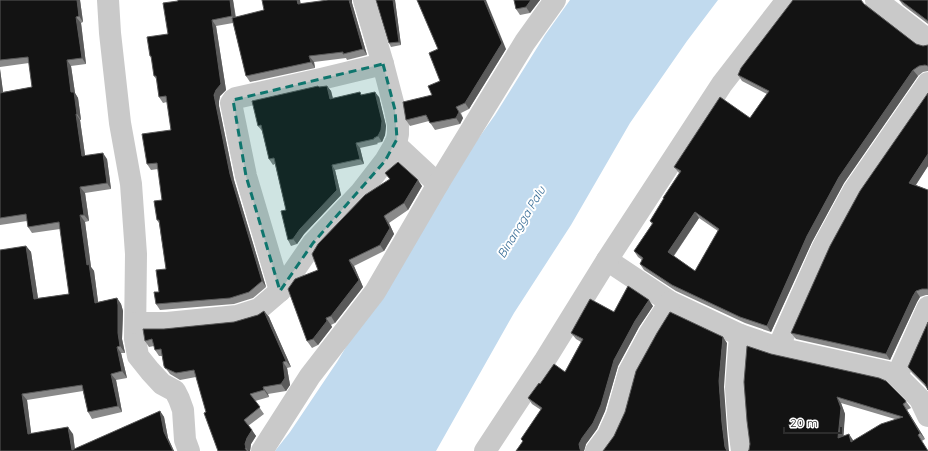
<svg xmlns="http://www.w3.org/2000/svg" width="928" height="451" viewBox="0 0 928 451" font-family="Quicksand,sans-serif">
<rect width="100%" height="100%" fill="#fff"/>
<!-- water -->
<polygon fill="#c1daee" points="570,0 718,0 687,41 630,123 571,225 514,313 436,451 275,451 290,432 337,362 361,322 406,240 495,115 545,35"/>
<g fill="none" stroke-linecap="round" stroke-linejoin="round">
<!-- minor -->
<g stroke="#c9c9c9" stroke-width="22">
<polyline points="108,0 110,33 120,123 131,184 136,254 135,339 138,356 150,371 162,384 175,391 179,399 183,410 185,440 189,451"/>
<polyline points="876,0 928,40"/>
<polyline points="395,144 438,184"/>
<polyline points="607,260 670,302 740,335 778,348 887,372 897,376 920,399 928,416"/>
<polyline points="280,291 246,176 231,103 233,100 236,98 321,79 383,64"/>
<polyline points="136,323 167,323 237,316 259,309 280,291 313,243 361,192 385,161 395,144 397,139 398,134 398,125 395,110 383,64 364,0"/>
<polyline points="740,335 736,388 739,428 742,451"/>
<polyline points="778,348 823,247 854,190 928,83"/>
<polyline points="897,376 928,307"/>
<polyline points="262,451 310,376 375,292 438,184 525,42 555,0"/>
<polyline points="485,451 545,360 607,260 722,84 787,0"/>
<polyline points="596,451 608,435 617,415 629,372 650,333 670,302"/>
</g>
</g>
<!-- wall -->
<g fill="#898989" fill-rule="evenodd">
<polygon points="0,0 80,0 83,22 81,23 86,64 71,66 75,93 78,98 81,120 80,120 85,155 107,159 111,189 85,193 89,221 85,222 91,267 94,271 98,302 117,298 121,304 123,311 122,339 125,353 121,353 127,378 116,380 122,412 92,419 88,412 83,391 27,400 31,433 73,434 75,449 160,411 164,417 168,438 174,451 0,451 26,246 31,252 38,298 69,294 60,229 32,233 28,227 27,221 0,225 0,69 3,92 32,87 29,63 0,67"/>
<polygon points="178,0 233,0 236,17 301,4 352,3 367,55 347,60 346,58 314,62 315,68 250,82 246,76 233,23 216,26 226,90 220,96 219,101 219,106 234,180 266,287 253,298 234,304 160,310 156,304 166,269 159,223 157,220 162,200 158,169 151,170 147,164 171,130 167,102 163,103 159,97 157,80 154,76 152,59 150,56 168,34"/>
<polygon points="376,0 395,0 401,45 391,47 389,43"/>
<polygon points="514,0 540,0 530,13 520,15 516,9"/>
<polygon points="899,0 928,0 928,24 903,5"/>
<path d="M 865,4 L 916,44 L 923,46 L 928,45 L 928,71 L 923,72 L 918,76 L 844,183 L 812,242 L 771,332 L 745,323 L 676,291 L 644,270 L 640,264 L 642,260 L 638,257 L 634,251 L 652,224 L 650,221 L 664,199 L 663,198 L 679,173 L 674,167 L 750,118 L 767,94 L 742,81 L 738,75 ZM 699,218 L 718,231 L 695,271 L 674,256 Z"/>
<polygon points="438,49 506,49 469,109 461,113 463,118 460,124 435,130 429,121 410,126 406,120 432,95 440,81"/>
<polygon points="327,86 331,91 333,98 362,95 379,97 386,126 385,135 382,142 377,143 378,144 360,148 364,164 335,170 341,195 304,234 297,244 291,246 288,240 286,210 275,164 273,165 269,159 262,131 258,126 319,87"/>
<polygon points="928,93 928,166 916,185 928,190 928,295 926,295 920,297 917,302 890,360 796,339 791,333"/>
<polygon points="385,173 422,186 408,210 389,223 394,234 384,251 354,266 363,287 335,323 331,325 332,327 318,345 312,348 307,341 318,270 390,179"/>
<polygon points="653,306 639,327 618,366 605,411 597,429 586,444 584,451 516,451 523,442 521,439 541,410 532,404 528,398 540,384 565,372 581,342 576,339 571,333 614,312"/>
<polygon points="264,311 269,317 291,367 287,368 290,385 286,391 268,394 269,397 255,401 264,414 248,426 256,436 251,444 250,451 218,451 196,377 180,380 170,374 164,366 162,356 159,356 155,350 154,346 149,347 145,341 164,329 234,322 258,315"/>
<polygon points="928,322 927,388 912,373 908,367"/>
<path d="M 744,382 L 905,400 L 911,408 L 907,410 L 925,439 L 922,441 L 749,450 L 750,444 ZM 841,403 L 895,419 L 853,441 L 843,436 L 845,414 Z"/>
</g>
<!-- shaded-wall -->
<g fill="#5a5a5a">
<polygon points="77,0 80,0 83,22 79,16"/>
<polygon points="230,0 233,0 236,22 232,16"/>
<polygon points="297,0 300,0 302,10 298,4"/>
<polygon points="349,0 352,0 352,3 367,55 363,49"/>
<polygon points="393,0 395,0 401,45 399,42"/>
<polygon points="484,0 486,0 506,49 469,109 465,103"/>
<polygon points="531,0 540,0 530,13 526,7"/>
<polygon points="76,17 81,23 86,64 82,58"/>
<polygon points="212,20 216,26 226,90 220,96 219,101 219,106 234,180 266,287 262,281 230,174 215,100"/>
<polygon points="309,56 314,62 315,68 311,62"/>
<polygon points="67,60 71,66 75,93 78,98 81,120 77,114 71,92"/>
<polygon points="0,69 4,99 0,94"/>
<polygon points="913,70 918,76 844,183 812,242 771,332 767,326 807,236 839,177"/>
<polygon points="327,86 331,91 334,104 330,99"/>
<polygon points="375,92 379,97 386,126 385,135 382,142 378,136"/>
<polygon points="456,107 463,118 460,124 456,118"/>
<polygon points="76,114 80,120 86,162 82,156"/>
<polygon points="356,143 360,148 364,164 360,159"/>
<polygon points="103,153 107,159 111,189 107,183"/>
<polygon points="928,154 928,166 913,189 909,183"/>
<polygon points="332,165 335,170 341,195 304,234 297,244 293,239"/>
<polygon points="418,180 422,186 408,210 404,203"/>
<polygon points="80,187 85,193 89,221 84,215"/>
<polygon points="695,212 699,218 672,258 668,252"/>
<polygon points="80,215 85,222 91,267 94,271 99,309 95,303 87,265"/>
<polygon points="384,216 389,223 394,234 384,251 380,245"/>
<polygon points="26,246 31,252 39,305 34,299"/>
<polygon points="349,260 354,266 363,287 335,323 331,316"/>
<polygon points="916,291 920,297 917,302 890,360 886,354 913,296"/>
<polygon points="117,298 121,304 123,311 122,339 125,353 120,346 118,333"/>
<polygon points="649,300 653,306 639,327 618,366 605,411 597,429 586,444 584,451 581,451 580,449 579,444 614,360 635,321"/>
<polygon points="264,311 269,317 291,367 286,361"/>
<polygon points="326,318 331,325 332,327 318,345 313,339"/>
<polygon points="723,337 727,343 724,387 727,429 729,451 727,451 725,447 722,423 719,381"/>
<polygon points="117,347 121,353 127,378 122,371"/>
<polygon points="283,362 287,368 290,385 286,391 281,384"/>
<polygon points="111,374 116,380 122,412 118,406"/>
<polygon points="263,387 268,394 269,397 264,390"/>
<polygon points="22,394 27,400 32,440 28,434"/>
<polygon points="837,397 841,403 845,414 843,444 838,438"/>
<polygon points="903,404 907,410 925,439 920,433"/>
<polygon points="160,411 164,417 168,438 174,451 173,451 164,432"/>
<polygon points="68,427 73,434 75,451 72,450"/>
<polygon points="252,430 256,436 251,444 250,451 248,451 246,448 245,444 247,438"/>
<polygon points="849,434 853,440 856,448 851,442"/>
</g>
<!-- building -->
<g fill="#131313" stroke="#5a5a5a" fill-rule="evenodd">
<polygon points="0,0 77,0 79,16 76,17 82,58 67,60 71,92 74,92 77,114 76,114 82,156 103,153 107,183 80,187 84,215 80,215 87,265 89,264 95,303 117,298 118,305 118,333 120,346 117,347 122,371 111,374 118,406 88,412 82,385 22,394 28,434 68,427 72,450 160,411 164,432 173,451 0,451 0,250 26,246 34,299 69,294 59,222 28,227 26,214 0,218 0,93 32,87 28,57 0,60"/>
<polygon points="178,0 230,0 232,16 212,20 221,84 216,90 214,95 215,100 230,174 262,281 249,292 230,298 156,304 154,292 159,292 156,270 166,269 159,220 157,220 154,201 162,200 157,163 147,164 142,134 171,130 166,96 159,97 156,76 154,76 151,56 150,56 147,37 168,34 163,3 178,1"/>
<polygon points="262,0 297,0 298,4 328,0 349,0 363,49 343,54 343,52 309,56 311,62 246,76 232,18 264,10"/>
<polygon points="376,0 393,0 399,42 389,43"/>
<polygon points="417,0 484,0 502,43 465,103 456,107 459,112 456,118 430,123 426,115 406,120 403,102 432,95 428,86 440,81 429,53 438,49"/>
<polygon points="514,0 531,0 526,7 516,9"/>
<path d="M 793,0 L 861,0 L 864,4 L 916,44 L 923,46 L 928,45 L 928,66 L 925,65 L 919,66 L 913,70 L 839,177 L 807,236 L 767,326 L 740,317 L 672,285 L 640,264 L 643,258 L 634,251 L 653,223 L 650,221 L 664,198 L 663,198 L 681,171 L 674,167 L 720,97 L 750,118 L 769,91 L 738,75 L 741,68 ZM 695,212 L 719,229 L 695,271 L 668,252 Z"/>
<polygon points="900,0 928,0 928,21"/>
<polygon points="318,86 319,87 327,86 330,99 360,92 361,95 375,92 382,121 381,130 378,136 374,138 374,139 356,143 360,159 332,165 337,190 300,229 293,239 288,240 281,211 286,210 274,158 269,159 261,125 258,126 252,101"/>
<polygon points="928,93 928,154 909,183 928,190 928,289 922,289 916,291 913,296 886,354 791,333 830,246 860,191"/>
<polygon points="398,162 418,180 404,203 384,216 390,228 380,245 349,260 359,280 331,316 326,318 327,321 313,339 307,341 288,289 295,279 318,270 312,254 318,244 365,195 390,179 385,173"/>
<polygon points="628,286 649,300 635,321 614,360 601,405 593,423 582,438 579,444 580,449 581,451 516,451 523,441 521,439 542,408 528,398 539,383 540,384 554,364 565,372 583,339 571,333 590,299 614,312"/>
<polygon points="264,311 286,361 283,362 285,378 281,384 263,387 264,390 250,394 260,407 244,420 252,430 247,438 245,444 246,448 245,448 247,451 218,451 204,413 206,412 194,370 176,373 165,368 164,366 161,349 155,350 152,339 145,341 143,329 164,329 234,322 258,315"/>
<polygon points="670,312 723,337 719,381 722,423 725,447 727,451 603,451 614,436 625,412 636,371 657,333"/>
<polygon points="928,322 928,390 925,384 908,367"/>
<path d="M 747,346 L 771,354 L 879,378 L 886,381 L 905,400 L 906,402 L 903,404 L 920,433 L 918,435 L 928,451 L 748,451 L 749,450 L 750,444 L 747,421 L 744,382 ZM 837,397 L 903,417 L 881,424 L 851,442 L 849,434 L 838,438 L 841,408 Z"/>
</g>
<!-- marked area -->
<path fill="#0f766e" fill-opacity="0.2" stroke="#0f766e" stroke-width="3" stroke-dasharray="8 5" stroke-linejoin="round" d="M 383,64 L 395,110 L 397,139 L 385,161 L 313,243 L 280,291 L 246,176 L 233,100 Z"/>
<g text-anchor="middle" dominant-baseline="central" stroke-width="4" stroke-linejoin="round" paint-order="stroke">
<!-- water labels -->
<g font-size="12" font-style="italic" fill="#346a94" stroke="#fff">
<text transform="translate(521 222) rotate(-59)">Binangga Palu</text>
</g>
</g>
<!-- scale -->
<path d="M784 427v6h57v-6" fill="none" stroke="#2c2c2c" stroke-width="2"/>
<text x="790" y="427" font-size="12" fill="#2c2c2c" stroke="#ffffff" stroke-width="3" paint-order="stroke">20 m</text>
</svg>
